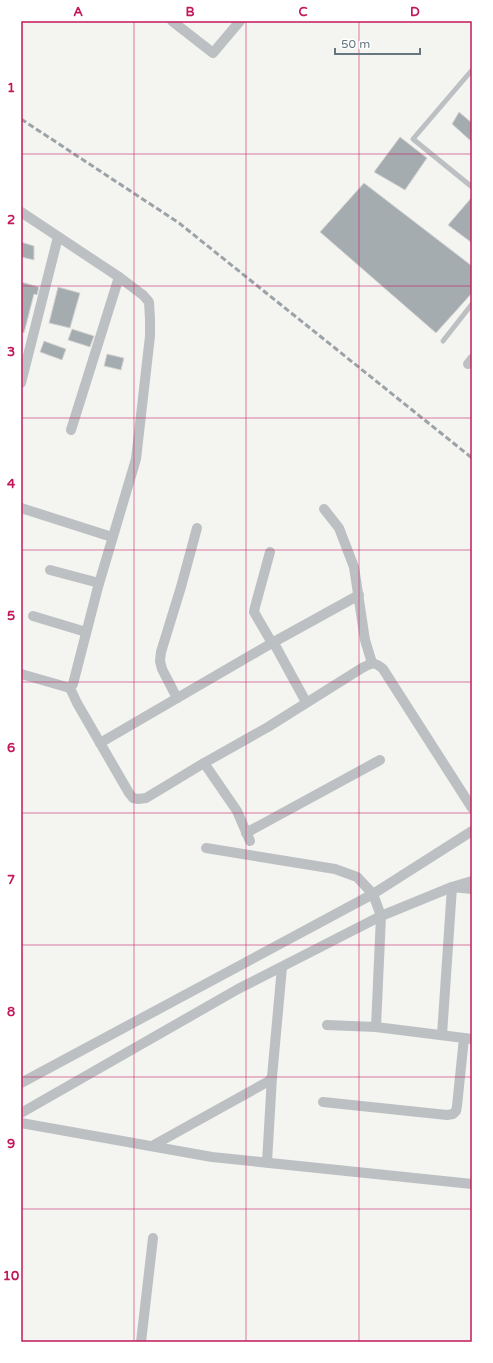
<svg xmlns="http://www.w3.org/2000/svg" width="493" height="1363" viewBox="0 0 493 1363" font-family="'Varela Round',sans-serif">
<rect width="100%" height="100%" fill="#f4f4f1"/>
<!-- building -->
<g fill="#a4acb0" stroke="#d6d5d4">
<polygon points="459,112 472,123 472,142 452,124"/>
<polygon points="400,137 427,158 405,190 374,172"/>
<polygon points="364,183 472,266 472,293 436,333 320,232"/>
<polygon points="472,197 472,243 448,225"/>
<polygon points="21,242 34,246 34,260 21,257"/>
<polygon points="21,282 39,287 37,295 34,294 24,333 21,332"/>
<polygon points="58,287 80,293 70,328 49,323"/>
<polygon points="72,329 94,336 90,347 68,340"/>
<polygon points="44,341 66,349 62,360 40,352"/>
<polygon points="107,354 124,358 121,370 104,366"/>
</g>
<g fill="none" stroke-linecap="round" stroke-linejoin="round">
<!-- lane -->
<g stroke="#bcc0c3" stroke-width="5">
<polyline points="472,70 413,139 472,187"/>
<polyline points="443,341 472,304"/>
</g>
<!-- street -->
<g stroke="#bcc0c3" stroke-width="10">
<polyline points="172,21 213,53 240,21"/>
<polyline points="21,212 119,277 71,430"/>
<polyline points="468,364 472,359"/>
<polyline points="21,383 58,237"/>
<polyline points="21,508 112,537"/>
<polyline points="324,509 339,528 354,567 365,640 372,663"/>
<polyline points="270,552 255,607 254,612 272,643 359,595"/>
<polyline points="50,570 99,583"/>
<polyline points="33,616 86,632"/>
<polyline points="21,674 70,688 73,684 98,587 136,459 150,336 150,319 149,302 143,295 119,277"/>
<path d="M 70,688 L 77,703 L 129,793 L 133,798 L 138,799 L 146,798 L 204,763 L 268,727 L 362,668 C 372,663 374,661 383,669 L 472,808"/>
<polyline points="177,698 162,669 160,661 161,652 181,587 197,528"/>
<polyline points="100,743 272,643 276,647 306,702"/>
<polyline points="204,763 237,811 250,841"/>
<polyline points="246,833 380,760"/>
<polyline points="327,1025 376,1027 472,1039"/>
<polyline points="376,1027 381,916 452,887 472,889"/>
<polyline points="442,1035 452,887 472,881"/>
<polyline points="21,1083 373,894 472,831"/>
<polyline points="323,1102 447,1115 453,1114 456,1111 457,1106 464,1038"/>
<polyline points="21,1113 238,989 381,916 373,894 357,877 335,869 206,848"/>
<polyline points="21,1123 212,1157 472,1184"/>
<polyline points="152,1146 269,1081 272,1077 282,967"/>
<polyline points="267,1162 272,1077"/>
<polyline points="141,1342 153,1238"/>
</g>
<!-- rail -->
<polyline stroke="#9ca3a7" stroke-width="3" stroke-dasharray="6 3" stroke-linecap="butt" points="21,119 179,223 472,458"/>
</g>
<!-- grid -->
<path fill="none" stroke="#c2185b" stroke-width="1" stroke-opacity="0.55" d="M 134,21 L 134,1342M 246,21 L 246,1342M 359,21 L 359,1342M 21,154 L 472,154M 21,286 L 472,286M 21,418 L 472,418M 21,550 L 472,550M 21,682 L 472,682M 21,813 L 472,813M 21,945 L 472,945M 21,1077 L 472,1077M 21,1209 L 472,1209"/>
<!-- border -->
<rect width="493" height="1363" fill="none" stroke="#ffffff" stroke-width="44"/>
<!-- scale -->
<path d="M335 48v6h85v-6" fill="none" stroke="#66777f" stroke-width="2"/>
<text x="341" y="48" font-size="12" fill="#66777f" stroke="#ffffff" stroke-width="3" paint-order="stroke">50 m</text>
<rect x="22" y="22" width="449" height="1319" fill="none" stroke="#c2185b" stroke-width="1.5"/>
<g font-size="13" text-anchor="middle" font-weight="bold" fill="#c2185b">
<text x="78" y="16">A</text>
<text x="190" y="16">B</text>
<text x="303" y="16">C</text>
<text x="415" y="16">D</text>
<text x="11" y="92">1</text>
<text x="11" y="224">2</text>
<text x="11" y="356">3</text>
<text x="11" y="488">4</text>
<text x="11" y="620">5</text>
<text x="11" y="752">6</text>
<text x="11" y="884">7</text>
<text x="11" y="1016">8</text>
<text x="11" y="1148">9</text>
<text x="11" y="1280">10</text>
</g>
</svg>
